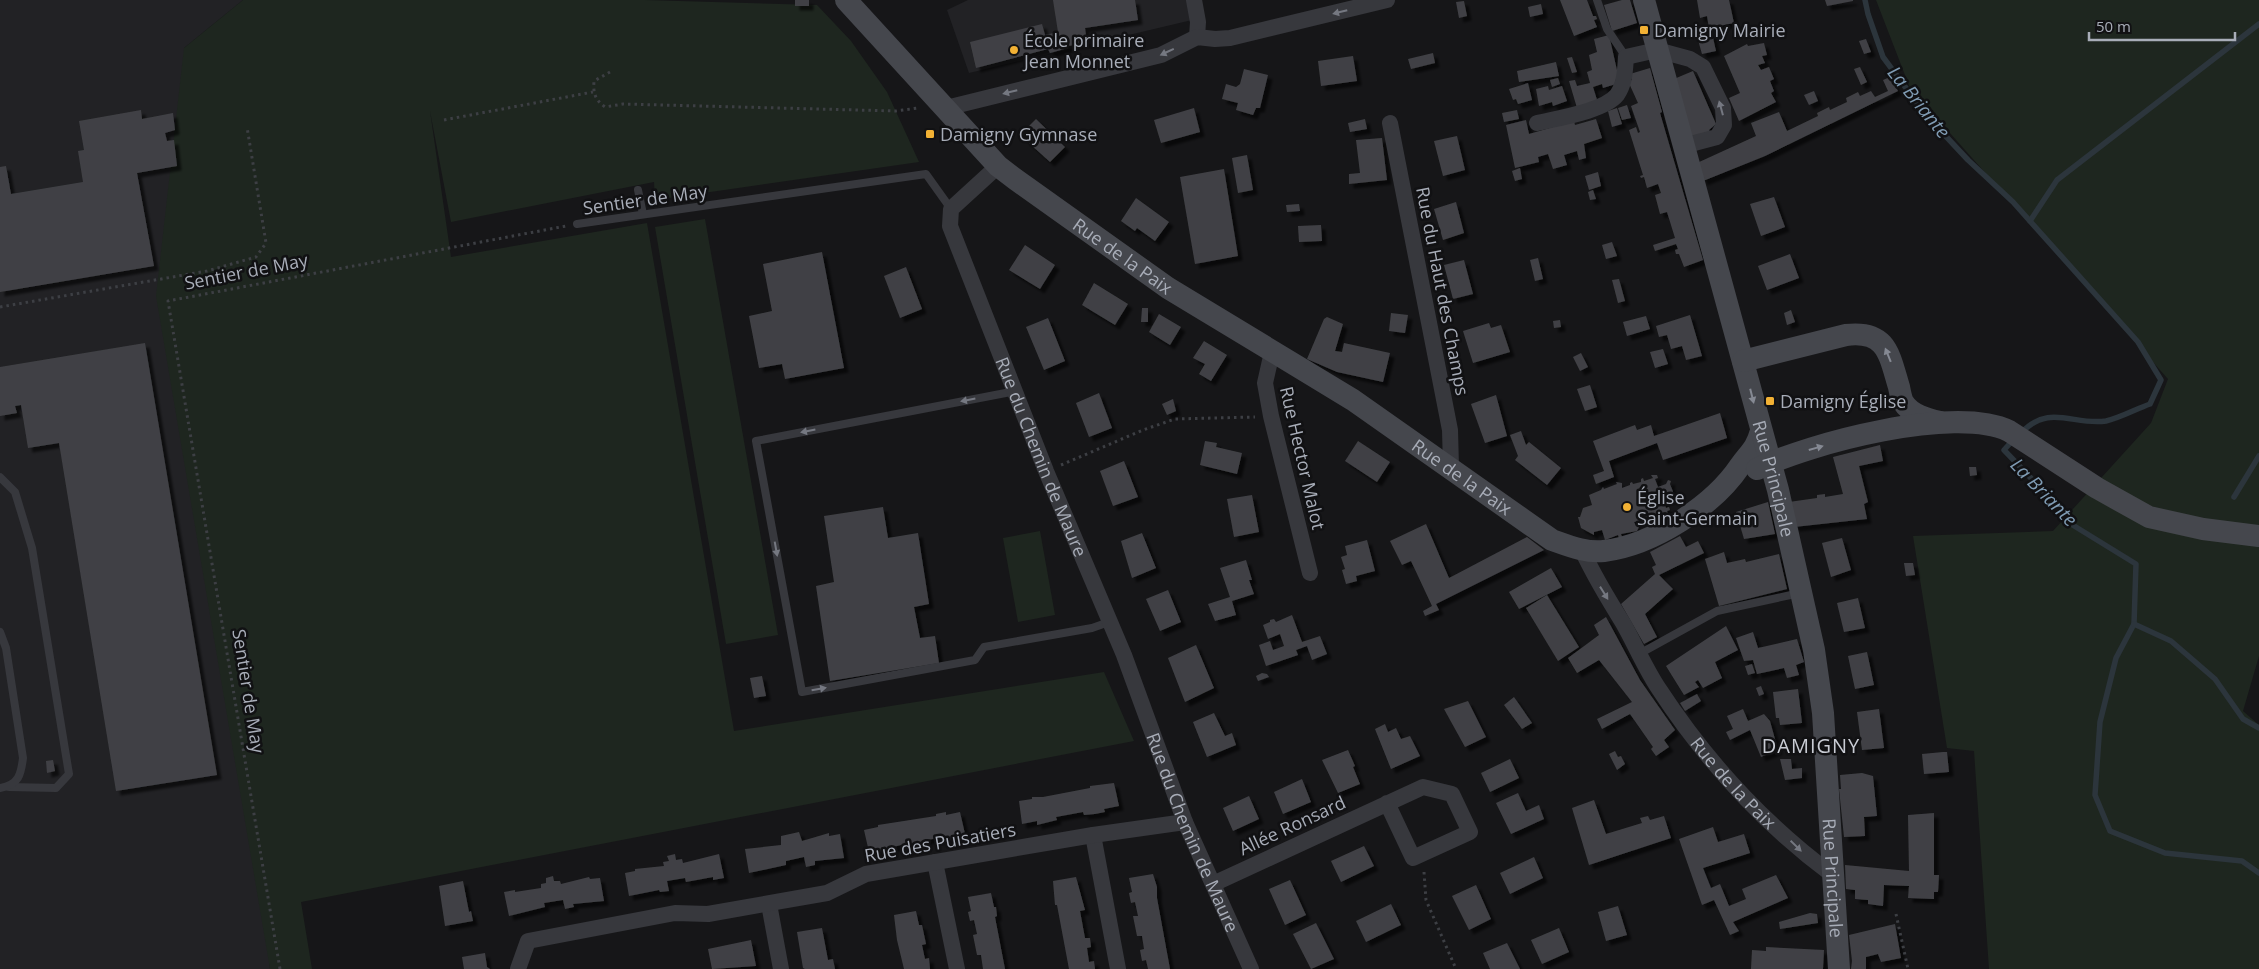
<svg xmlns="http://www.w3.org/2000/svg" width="2259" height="969" viewBox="0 0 2259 969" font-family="'Open Sans',sans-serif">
<defs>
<filter id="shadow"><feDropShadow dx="4.5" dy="4.5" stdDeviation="1" flood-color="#0009"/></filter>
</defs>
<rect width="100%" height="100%" fill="#161618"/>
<!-- built -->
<g fill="#222225">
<polygon points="0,0 243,0 184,48 270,969 0,969"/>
<polygon points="968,0 1189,0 1192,20 969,73 947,10"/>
</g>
<!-- green -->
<g fill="#1e261f">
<polygon points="243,0 645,0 817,5 851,41 887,92 919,162 655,200 654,182 451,222 430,111 451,257 647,223 734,731 1104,672 1134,741 301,902 312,969 270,969 156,296 184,48"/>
<polygon points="1876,0 2259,0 2259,656 2243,711 2259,725 2259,969 1989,969 1974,751 1947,748 1913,536 2053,531 2151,423 2168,379 1910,88"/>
<polygon points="705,219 778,635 726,644 655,227"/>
<polygon points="1040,531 1055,615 1018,622 1003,538"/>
</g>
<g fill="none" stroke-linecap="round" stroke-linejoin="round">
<!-- stream -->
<g stroke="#2c353c" stroke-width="5.5">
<path d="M 1865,0 L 1868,14 L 1883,57 L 1926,115 L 1968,160 L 2013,202 L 2138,342 L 2161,380 L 2150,404 C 2136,409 2120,418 2106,421 C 2074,426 2049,403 2021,433"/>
<polyline points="2030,221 2057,180 2259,24"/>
<polyline points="2014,439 2004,450 2051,499 2071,524 2136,564 2134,624 2116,658 2100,722 2095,795 2110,831 2165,853 2242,861 2259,873"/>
<polyline points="2234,497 2259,456"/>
<polyline points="2134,624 2171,641 2215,679 2243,719 2259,728"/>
</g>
</g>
<!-- building -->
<g fill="#404145" filter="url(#shadow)">
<rect x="795" y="0" width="14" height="6"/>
<polygon points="1053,0 1135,0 1138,20 1085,28 1087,43 1068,46 1068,48 1050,53 1048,49 976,68 970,42 1042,24 1045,35 1058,32"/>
<polygon points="1560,0 1587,0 1593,16 1596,16 1597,19 1594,20 1597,27 1574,36"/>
<polygon points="1622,0 1630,0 1637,23 1612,31 1604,5"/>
<polygon points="1697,0 1729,0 1734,23 1709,28 1707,16 1700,18"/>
<polygon points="1825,0 1853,0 1853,1 1827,6"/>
<polygon points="1464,1 1467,16 1459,18 1456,2"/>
<polygon points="1541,4 1543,14 1530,17 1528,7"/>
<polygon points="1711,29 1716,51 1702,54 1696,33"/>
<polygon points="1609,35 1619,79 1615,80 1616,84 1603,88 1602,84 1593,87 1598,103 1577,108 1569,81 1575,80 1577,86 1590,83 1587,72 1592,70 1589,55 1597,52 1594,39"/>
<polygon points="1866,39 1871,52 1864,54 1859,41"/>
<polygon points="1764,43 1767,55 1762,56 1765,63 1758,65 1761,70 1769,67 1774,79 1770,81 1774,91 1771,93 1776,102 1739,121 1729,98 1740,93 1724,56 1747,44 1748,46"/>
<polygon points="1433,53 1435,63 1411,69 1408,59"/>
<polygon points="1353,56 1357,81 1321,86 1318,61"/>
<polygon points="1572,57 1577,72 1572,73 1567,58"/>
<polygon points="1556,62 1559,76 1519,82 1517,71"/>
<polygon points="1860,67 1867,82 1861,85 1854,69"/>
<polygon points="1650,68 1662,112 1660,113 1703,260 1684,267 1679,254 1676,254 1675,250 1678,249 1676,244 1655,251 1653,245 1675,238 1667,212 1660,214 1655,195 1661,193 1658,184 1647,188 1644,177 1641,178 1640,176 1643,175 1629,130 1636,127 1638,133 1640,132 1631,106 1638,103 1628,81 1632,80 1630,74"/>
<polygon points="1244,69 1268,75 1260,108 1256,108 1253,115 1236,110 1238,103 1222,99 1226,84 1236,87 1240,84"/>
<polygon points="1693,71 1716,124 1709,130 1710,132 1692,139 1674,79"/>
<polygon points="1890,77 1898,91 1765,156 1703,181 1697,163 1756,136 1751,123 1779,112 1787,131 1818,116 1817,113 1829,107 1830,110 1847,102 1846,98 1858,92 1860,96 1871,91 1875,97 1888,91 1883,80"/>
<polygon points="1558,78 1560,84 1552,87 1550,80"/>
<polygon points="1528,83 1532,100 1518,104 1516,99 1513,100 1509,89"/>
<polygon points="1548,86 1549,90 1562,86 1567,101 1553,106 1552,102 1539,106 1536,89"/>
<polygon points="1814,91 1818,101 1809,105 1804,95"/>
<polygon points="1627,105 1631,118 1622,120 1618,108"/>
<polygon points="1194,108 1200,132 1161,143 1154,120"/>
<polygon points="1617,108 1622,124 1612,127 1608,111"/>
<polygon points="141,110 142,119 173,113 175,130 165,133 167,141 174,140 177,166 137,173 154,266 0,292 0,167 6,166 11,194 83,182 78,151 84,150 79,121"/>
<polygon points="1517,110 1519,119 1504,122 1502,113"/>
<polygon points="1036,119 1065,147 1050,162 1020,135"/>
<polygon points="1365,119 1367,129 1350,132 1348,123"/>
<polygon points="1596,119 1602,138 1584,144 1586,158 1579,160 1577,151 1564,155 1567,165 1553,169 1548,154 1538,157 1539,162 1515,168 1506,125 1526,120 1529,134 1574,121 1575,125"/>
<polygon points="1457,136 1465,170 1443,176 1434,141"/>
<polygon points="1382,138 1387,180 1349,184 1349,174 1360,173 1356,140"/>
<polygon points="1247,155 1253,190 1238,193 1232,158"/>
<polygon points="1520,168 1522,179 1515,181 1512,171"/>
<polygon points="1224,169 1238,256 1195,264 1180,177"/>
<polygon points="1598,172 1601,186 1589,190 1585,176"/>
<polygon points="1593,190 1596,199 1590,200 1588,192"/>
<polygon points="1774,197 1785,227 1761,236 1750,204"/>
<polygon points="1136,198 1169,222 1155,241 1137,228 1135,231 1121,221"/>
<polygon points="1456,202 1464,233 1443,240 1434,209"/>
<polygon points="1299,204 1300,211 1287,212 1286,205"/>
<polygon points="1321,225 1322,241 1299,242 1298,226"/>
<polygon points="1612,242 1617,256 1606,259 1602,245"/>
<polygon points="1025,245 1055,265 1040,289 1009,270"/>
<polygon points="822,252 844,368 785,379 782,364 759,368 749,316 772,311 763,264"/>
<polygon points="1790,254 1799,278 1767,290 1758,266"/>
<polygon points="1538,258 1543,279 1535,281 1530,260"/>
<polygon points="1464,260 1473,294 1453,299 1444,265"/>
<polygon points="906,267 922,309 900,318 884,276"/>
<polygon points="1619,279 1625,301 1618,303 1612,280"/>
<polygon points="1094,283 1128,304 1115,325 1082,305"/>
<polygon points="1142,308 1148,308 1148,322 1141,322"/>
<polygon points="1791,310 1795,322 1787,325 1784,313"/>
<polygon points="1391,313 1408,315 1405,333 1389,331"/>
<polygon points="1159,314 1181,327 1170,345 1149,332"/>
<polygon points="1690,315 1702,356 1686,360 1682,346 1671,349 1667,335 1659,337 1656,326"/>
<polygon points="1646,316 1650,329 1627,336 1623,322"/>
<polygon points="1327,317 1343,324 1335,351 1342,352 1344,343 1390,353 1383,382 1337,372 1307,359 1324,319"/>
<polygon points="1048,318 1065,361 1044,370 1026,327"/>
<polygon points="1560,320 1561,327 1554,328 1553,321"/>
<polygon points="1489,323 1491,328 1501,325 1510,352 1473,363 1463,331"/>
<polygon points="1204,341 1227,355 1211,381 1199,374 1205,364 1193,358"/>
<polygon points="145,343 217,775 116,791 59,443 28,448 21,405 15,406 17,413 0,416 0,367"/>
<polygon points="1663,349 1668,364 1655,368 1650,352"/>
<polygon points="1581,353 1588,367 1580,371 1573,357"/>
<polygon points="1590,385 1597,407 1585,411 1577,389"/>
<polygon points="1099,393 1112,428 1089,437 1076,403"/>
<polygon points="1496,395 1507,436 1485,443 1471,404"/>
<polygon points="1173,399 1176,411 1167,415 1162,404"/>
<polygon points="1720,413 1727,438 1663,460 1657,443 1609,461 1614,477 1596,484 1593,475 1604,471 1593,441 1635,425 1637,430 1651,425 1654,436"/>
<polygon points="1521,431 1526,445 1529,442 1561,468 1547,485 1515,460 1518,456 1510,435"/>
<polygon points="1205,441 1217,443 1216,447 1242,453 1237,474 1200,465"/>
<polygon points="1358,441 1390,462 1377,482 1345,461"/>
<polygon points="1880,445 1883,461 1859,466 1868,502 1864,504 1867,519 1794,527 1789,502 1817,498 1817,495 1825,494 1825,497 1843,494 1833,457"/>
<polygon points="1124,461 1138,497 1113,506 1100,471"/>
<polygon points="1969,467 1976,467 1977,475 1970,476"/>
<polygon points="1651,475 1657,475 1658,478 1655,479 1658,487 1666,484 1668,480 1671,481 1670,484 1674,494 1676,495 1675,498 1663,500 1666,508 1669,507 1670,510 1667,511 1668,513 1665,512 1656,515 1655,517 1654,515 1646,518 1646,520 1634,522 1636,526 1639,527 1637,531 1621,534 1622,537 1619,538 1618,535 1605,540 1602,530 1594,532 1594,535 1581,528 1578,517 1580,517 1583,508 1592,505 1589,495 1601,490 1603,487 1604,489 1617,484 1616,482 1622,483 1622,488 1630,485 1630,483 1632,482 1633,484 1641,482 1641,479 1643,478 1644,481 1653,478"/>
<polygon points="1252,495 1259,532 1234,537 1227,499"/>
<polygon points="1768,502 1775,534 1744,539 1736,512"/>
<polygon points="883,507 888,538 918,533 929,604 914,607 920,638 935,636 939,663 830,681 816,586 834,582 824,516"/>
<polygon points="1426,524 1449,578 1527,537 1544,550 1436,604 1439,610 1425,616 1423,611 1432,606 1411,561 1402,565 1390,541"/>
<polygon points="1142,533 1156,568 1132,578 1121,541"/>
<polygon points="1680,536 1686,547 1698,541 1704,553 1659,575 1673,589 1645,614 1657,637 1644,644 1621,604 1655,574 1652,567 1656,565 1650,552"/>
<polygon points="1842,538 1851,570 1831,577 1822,543"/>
<polygon points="1367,540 1375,571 1356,576 1357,581 1346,584 1342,570 1345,569 1341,557 1347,555 1345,546"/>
<polygon points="1724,552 1727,563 1745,559 1746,562 1779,554 1787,589 1719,606 1705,559"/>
<polygon points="1246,560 1252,580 1249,580 1254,594 1232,601 1236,615 1215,621 1208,604 1230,597 1220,568"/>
<polygon points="1904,563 1913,563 1915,575 1906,576"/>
<polygon points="1551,568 1562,587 1519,609 1509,592"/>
<polygon points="1168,590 1181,622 1160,631 1146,599"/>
<polygon points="1547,595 1579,647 1558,661 1526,608"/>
<polygon points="1858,598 1865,628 1844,632 1837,603"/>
<polygon points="1292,615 1302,642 1320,636 1327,654 1312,660 1307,646 1296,650 1298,655 1266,666 1259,645 1270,641 1273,650 1284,646 1280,634 1268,639 1263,625 1270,622 1270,620 1274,619 1276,622"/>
<polygon points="1606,617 1640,680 1675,730 1664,740 1669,747 1656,756 1651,749 1653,747 1630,714 1602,729 1597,719 1632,702 1599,660 1577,673 1568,658 1599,635 1594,625"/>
<polygon points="1726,626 1738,650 1715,662 1722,678 1703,688 1698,680 1695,682 1699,687 1684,695 1666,666"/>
<polygon points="1753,632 1758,648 1797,639 1804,662 1796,665 1799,675 1787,678 1784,668 1757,674 1753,660 1744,661 1736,638"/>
<polygon points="1196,645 1214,688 1185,702 1168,658"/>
<polygon points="1867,652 1874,685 1855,689 1848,656"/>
<polygon points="1752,664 1755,673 1748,675 1745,666"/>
<polygon points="1262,673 1267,674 1269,677 1258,681 1256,676"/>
<polygon points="762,676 766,696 754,698 750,678"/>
<polygon points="1761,686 1764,694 1759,696 1756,688"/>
<polygon points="1798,689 1802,723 1780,725 1779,718 1776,718 1773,692"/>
<polygon points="1697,694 1701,701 1685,711 1680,703"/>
<polygon points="1514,697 1532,723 1522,729 1504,705"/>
<polygon points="1468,701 1486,737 1465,747 1444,709"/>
<polygon points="1743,709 1748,721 1764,714 1770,721 1778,750 1761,757 1750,730 1730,740 1726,732 1733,729 1727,716"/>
<polygon points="1879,709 1884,748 1862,750 1857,712"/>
<polygon points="1214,713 1225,736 1232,733 1236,745 1207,757 1193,722"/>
<polygon points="1385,724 1388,732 1396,728 1401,739 1410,736 1420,756 1391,769 1375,729"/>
<polygon points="1348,750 1355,766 1353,767 1360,784 1338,793 1322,760"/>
<polygon points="1615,751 1618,757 1621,756 1625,764 1617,770 1609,754"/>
<polygon points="1943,752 1947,752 1949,772 1924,774 1922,754"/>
<polygon points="1510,759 1519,778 1490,792 1481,773"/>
<polygon points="1780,759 1791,759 1792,769 1802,768 1802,778 1785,780"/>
<polygon points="53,760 55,771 47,773 46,761"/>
<polygon points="1862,773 1873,776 1877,816 1864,817 1865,836 1844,837 1839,789 1841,789 1840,775"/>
<polygon points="1302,779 1311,802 1283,814 1274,792"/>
<polygon points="1114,783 1119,806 1104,809 1105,812 1095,814 1084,815 1083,812 1056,817 1057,820 1037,825 1037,821 1022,824 1019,801 1032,799 1032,797 1043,797 1090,788 1090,786"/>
<polygon points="1518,793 1526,811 1539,805 1544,819 1511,834 1496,803"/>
<polygon points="1249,796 1259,819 1233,831 1223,808"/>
<polygon points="1594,800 1606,834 1642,823 1640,818 1648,816 1650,820 1664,816 1671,838 1589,865 1572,808"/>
<polygon points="946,812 946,815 960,812 965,834 951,837 952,840 941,842 940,838 926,840 927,844 917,846 906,848 905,844 893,847 893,851 869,852 864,830 878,827 878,825 936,816 936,814"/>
<polygon points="1934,813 1934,875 1939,875 1938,892 1934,892 1934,899 1908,898 1909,886 1884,885 1883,906 1868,904 1868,900 1855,899 1855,890 1846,889 1845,865 1909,871 1908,815"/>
<polygon points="1713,827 1718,842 1744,834 1750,853 1703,868 1711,888 1720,884 1729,906 1746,899 1742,889 1776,875 1788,898 1733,922 1739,931 1730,935 1714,900 1702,905 1679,839"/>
<polygon points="799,832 802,841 829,833 829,836 840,834 844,858 815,861 815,865 806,867 804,857 786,861 786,865 749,873 745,849 781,845 781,836"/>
<polygon points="1364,846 1374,866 1341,882 1331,861"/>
<polygon points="675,854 676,860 682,859 683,863 719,854 724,878 713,880 713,877 686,882 685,878 667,881 669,891 660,892 659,890 629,896 625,873 635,871 635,869 664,866 663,862 669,861 667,856"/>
<polygon points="1534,857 1543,878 1510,894 1500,873"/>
<polygon points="1153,874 1157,887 1157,898 1170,969 1148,969 1146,960 1142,961 1140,950 1144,949 1142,936 1137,936 1133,916 1138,916 1135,902 1131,903 1129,893 1132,892 1129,878"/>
<polygon points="553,876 554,881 560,881 561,884 589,877 590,879 600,878 604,901 573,904 574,907 565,909 563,900 544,903 545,907 509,916 504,892 515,890 515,892 541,888 541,884 546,883 546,878"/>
<polygon points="1076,877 1085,910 1080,911 1085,938 1090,938 1091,947 1087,948 1089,962 1094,961 1095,969 1069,969 1057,905 1055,905 1053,881"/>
<polygon points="1290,880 1306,915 1285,925 1269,889"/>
<polygon points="463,881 469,912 471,911 473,921 445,926 439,886"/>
<polygon points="1476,885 1491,919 1469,930 1452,896"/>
<polygon points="991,893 994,907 996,907 997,916 995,917 1005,969 983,969 981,955 977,955 973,935 977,934 974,920 970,921 968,912 971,911 968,897"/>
<polygon points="1391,904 1401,925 1366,942 1356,921"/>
<polygon points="1618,906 1627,935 1606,941 1598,912"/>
<polygon points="916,911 919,925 922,925 926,944 922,945 925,959 929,958 930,969 904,969 897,940 894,915"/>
<polygon points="1810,913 1817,914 1818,923 1780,929 1779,922"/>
<polygon points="1316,923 1334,959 1311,969 1293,934"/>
<polygon points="1895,924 1901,958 1881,962 1878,954 1866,957 1866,969 1851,969 1852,961 1849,935"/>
<polygon points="822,928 828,960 833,959 835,969 805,969 803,968 797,932"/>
<polygon points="1559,928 1569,952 1542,964 1531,940"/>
<polygon points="751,940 756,966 712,969 708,949"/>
<polygon points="1507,943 1520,969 1490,969 1483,953"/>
<polygon points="1766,947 1824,950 1823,969 1751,969 1752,950 1766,951"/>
<polygon points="485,953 487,967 490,969 464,969 462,957"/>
</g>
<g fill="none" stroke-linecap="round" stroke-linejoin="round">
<!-- path -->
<g stroke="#3d3f44" stroke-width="3" stroke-dasharray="2.5 4" stroke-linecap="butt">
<path d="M 610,72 L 594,81 C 593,93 595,100 605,107 L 623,104 L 896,111 L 918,108"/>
<polyline points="444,120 593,92"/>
<polyline points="0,307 207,271 256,257 266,243 247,127"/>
<polyline points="1061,465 1143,430 1175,419 1255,417"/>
<polyline points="1424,872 1426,900 1456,969"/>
<polyline points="1896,914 1908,969"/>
<polyline points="280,969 168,301 566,226"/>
</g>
<!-- lane -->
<g stroke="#37383d" stroke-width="8">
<polyline points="1597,0 1607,29 1626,57"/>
<polyline points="638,190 643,214"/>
<polyline points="577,224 926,174 951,209"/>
<polyline points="1016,391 756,441 802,692 975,660 984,647 1092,628 1109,622"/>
<polyline points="0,479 0,477 15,492 32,548 69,774 56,788 9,787"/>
<path d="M 0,632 L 6,648 L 23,758 C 21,774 19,785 0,788"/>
<polyline points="1639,654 1717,611 1800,593"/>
</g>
<!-- street -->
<g stroke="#37383d" stroke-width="16">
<polyline points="1194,0 1198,22 1197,37"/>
<polyline points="946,108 1161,55 1197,37 1215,39 1230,38 1387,0"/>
<polyline points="1390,123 1450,430 1451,467"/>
<path d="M 1537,123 C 1558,118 1604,111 1617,95 C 1625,84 1625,70 1626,57 L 1657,50 L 1690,59 L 1703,67 L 1723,108 L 1724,125 L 1717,137 L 1683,146"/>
<path id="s1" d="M 998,166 L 951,209 L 950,226 L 1046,471 L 1124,655 L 1185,822 L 1251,969"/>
<polyline points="1272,352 1265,383 1271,416 1310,573"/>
<path id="s2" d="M 1582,550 C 1594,576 1608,599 1623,623 C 1635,644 1645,668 1659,689 C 1706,761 1765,825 1834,876"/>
<polyline points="1093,835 1118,969"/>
<polyline points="935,862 957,969"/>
<polyline points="1213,884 1423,787 1452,794 1470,832 1413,858 1387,803"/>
<polyline points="769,904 781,969"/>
<polyline points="518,969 528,941 675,913 708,914 827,893 866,874 1093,835 1185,822"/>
</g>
<!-- secondary -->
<g stroke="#45474d" stroke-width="22">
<path id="s3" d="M 846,0 L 998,166 L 1015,179 L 1168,288 L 1353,400 L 1552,540 C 1569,546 1586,553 1604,551 C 1653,545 1713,506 1740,466 C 1750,452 1756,449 1761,431"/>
<path id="s4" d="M 1644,0 L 1778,490 L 1814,650 L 1823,713 L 1839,969"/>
<path d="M 1743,361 L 1846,335 C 1887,330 1889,354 1899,387 C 1900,392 1901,398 1903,402 C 1911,415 1927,419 1940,422"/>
<path d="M 1757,469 C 1810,443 1955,405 2009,431 L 2097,488 L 2149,517 L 2203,529 L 2259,536"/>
</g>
</g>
<!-- one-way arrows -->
<defs><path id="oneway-solid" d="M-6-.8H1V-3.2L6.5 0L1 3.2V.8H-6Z" transform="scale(1.25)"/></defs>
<g fill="#757881">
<use href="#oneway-solid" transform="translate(1340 12) rotate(166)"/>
<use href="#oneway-solid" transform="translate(1167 52) rotate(155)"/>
<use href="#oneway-solid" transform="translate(1010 92) rotate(166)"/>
<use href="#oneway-solid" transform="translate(1721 108) rotate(-105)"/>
<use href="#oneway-solid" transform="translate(968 400) rotate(169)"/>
<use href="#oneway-solid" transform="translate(808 431) rotate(169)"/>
<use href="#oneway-solid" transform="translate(776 549) rotate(80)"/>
<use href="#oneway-solid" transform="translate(1604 593) rotate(58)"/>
<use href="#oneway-solid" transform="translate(819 689) rotate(-10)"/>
<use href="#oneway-solid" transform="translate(1796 846) rotate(44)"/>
</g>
<g fill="#858993">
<use href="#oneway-solid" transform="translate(1888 355) rotate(-112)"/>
<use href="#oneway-solid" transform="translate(1752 396) rotate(76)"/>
<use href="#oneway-solid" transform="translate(1816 448) rotate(-16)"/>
</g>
<!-- markers -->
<g fill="#f2b134" stroke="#111113" stroke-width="2">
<rect x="1639" y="25" width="10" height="10" rx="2.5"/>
<circle cx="1014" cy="50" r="5"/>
<rect x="925" y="129" width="10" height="10" rx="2.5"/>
<rect x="1765" y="396" width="10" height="10" rx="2.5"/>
<circle cx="1627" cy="507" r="5"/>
</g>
<g text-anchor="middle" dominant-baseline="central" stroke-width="5" stroke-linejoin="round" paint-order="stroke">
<!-- poi labels -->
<g font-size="18" fill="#a8adb8" stroke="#111113" text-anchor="start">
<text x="1654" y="30">Damigny Mairie</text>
<text x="1024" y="40">École primaire<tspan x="1024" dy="21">Jean Monnet</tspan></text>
<text x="940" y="134">Damigny Gymnase</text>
<text x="1780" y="401">Damigny Église</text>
<text x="1637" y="497">Église<tspan x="1637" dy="21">Saint-Germain</tspan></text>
</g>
<!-- street labels -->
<g font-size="18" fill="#a8adb8" stroke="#111113">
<text transform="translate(645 199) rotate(-8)">Sentier de May</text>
<text stroke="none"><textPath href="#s3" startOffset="379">Rue de la Paix</textPath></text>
<text transform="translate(246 271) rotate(-11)">Sentier de May</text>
<text transform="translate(1443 291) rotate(79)">Rue du Haut des Champs</text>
<text stroke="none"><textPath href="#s1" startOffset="329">Rue du Chemin de Maure</textPath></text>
<text transform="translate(1303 458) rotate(77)">Rue Hector Malot</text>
<text stroke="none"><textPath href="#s3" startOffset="784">Rue de la Paix</textPath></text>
<text stroke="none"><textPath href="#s4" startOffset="496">Rue Principale</textPath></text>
<text transform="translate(249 691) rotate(81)">Sentier de May</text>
<text stroke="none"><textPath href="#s2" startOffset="279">Rue de la Paix</textPath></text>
<text transform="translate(1292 825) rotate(-25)">Allée Ronsard</text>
<text stroke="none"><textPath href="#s1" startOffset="734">Rue du Chemin de Maure</textPath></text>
<text transform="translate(940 842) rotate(-10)">Rue des Puisatiers</text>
<text stroke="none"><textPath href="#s4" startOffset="901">Rue Principale</textPath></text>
</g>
<!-- water labels -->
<g font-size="19" font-style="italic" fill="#7f9bb3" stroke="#111113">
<text transform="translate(1919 102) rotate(51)">La Briante</text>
<text transform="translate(2044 492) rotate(46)">La Briante</text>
</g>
<!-- quarter labels -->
<g font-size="20" letter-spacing="1" fill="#c9ccd4" stroke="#111113">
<text x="1811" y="745">DAMIGNY</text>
</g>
</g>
<!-- scale -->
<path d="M2089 32v8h146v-8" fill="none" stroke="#a8adb8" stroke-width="2.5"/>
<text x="2096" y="32" font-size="15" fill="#a8adb8" stroke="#111113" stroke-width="4" paint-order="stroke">50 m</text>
</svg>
